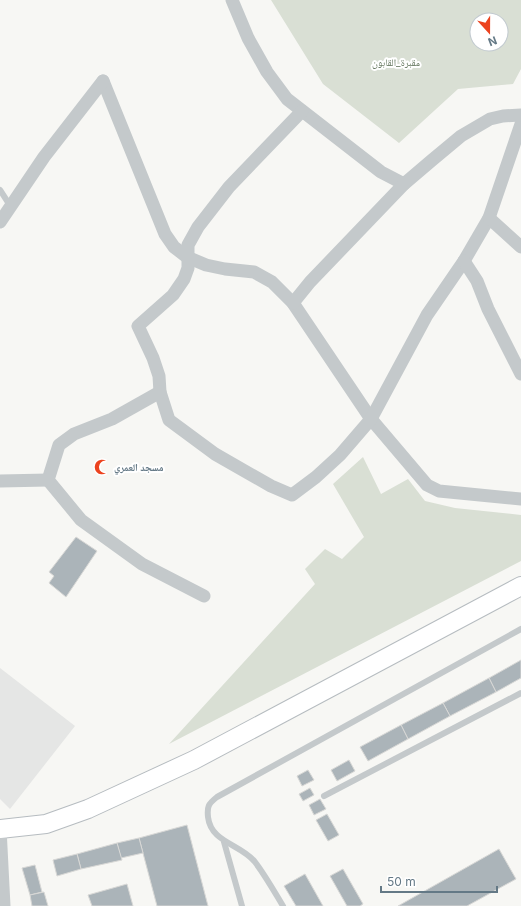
<svg xmlns="http://www.w3.org/2000/svg" width="521" height="906" viewBox="0 0 521 906" font-family="Inter,'Noto Naskh Arabic',sans-serif">
<rect width="100%" height="100%" fill="#f7f7f4"/>
<!-- built -->
<polygon fill="#e5e6e5" points="0,668 75,726 10,809 0,799"/>
<!-- green -->
<g fill="#d9dfd4" fill-rule="evenodd">
<path d="M 271,0 L 521,0 L 521,69 L 513,84 L 458,89 L 399,143 L 323,84 ZM 477,20 L 501,20 L 501,44 L 477,44 Z"/>
<polygon points="363,457 381,494 408,479 425,501 455,508 521,515 521,561 169,744 315,584 305,569 325,549 342,559 364,537 333,484"/>
</g>
<!-- building -->
<g fill="#abb4b9" stroke="#d8d8d6">
<polygon points="76,537 97,551 66,597 49,583 54,576 49,572"/>
<polygon points="521,660 521,678 496,692 489,678"/>
<polygon points="489,678 496,692 450,716 443,703"/>
<polygon points="443,703 450,716 408,739 401,725"/>
<polygon points="401,725 408,739 368,761 360,747"/>
<polygon points="349,760 355,771 337,781 331,770"/>
<polygon points="308,770 314,780 302,786 297,776"/>
<polygon points="310,788 314,795 303,801 299,794"/>
<polygon points="320,799 326,809 314,815 309,805"/>
<polygon points="327,814 339,835 328,841 316,820"/>
<polygon points="187,825 208,906 157,906 139,838"/>
<polygon points="139,838 143,853 121,858 117,843"/>
<polygon points="117,843 122,860 81,869 77,854"/>
<polygon points="499,849 516,879 467,906 398,906"/>
<polygon points="77,854 81,869 57,876 53,860"/>
<polygon points="35,865 42,892 30,895 22,868"/>
<polygon points="343,869 363,904 360,906 347,906 330,876"/>
<polygon points="305,874 323,906 296,906 284,886"/>
<polygon points="127,884 133,906 92,906 88,895"/>
<polygon points="44,892 48,906 32,906 30,895"/>
</g>
<g fill="none" stroke-linecap="round" stroke-linejoin="round">
<defs>
<polyline id="secondary" points="0,829 46,824 88,809 194,760 521,586"/>
</defs>
<!-- secondary casing -->
<use href="#secondary" stroke="#b6bcc0" stroke-width="20"/>
<!-- lane -->
<g stroke="#c4c9cb" stroke-width="6">
<polyline points="0,190 11,207"/>
<polyline points="324,796 521,693"/>
<polyline points="224,842 242,906"/>
<path d="M 283,906 C 274,891 265,875 255,862 C 241,844 211,843 208,817 C 207,807 208,804 217,797 L 521,629"/>
</g>
<!-- street -->
<g stroke="#c4c9cb" stroke-width="13">
<polyline points="232,0 248,38 267,72 287,99 381,172 404,184"/>
<polyline points="103,81 165,234 174,247 187,257 206,265 225,269 254,272 272,282 293,303 371,419 427,485 439,491 521,499"/>
<polyline points="302,111 229,187 198,227 188,245 188,268 184,279 173,295 138,326 153,358 159,376 160,392 169,420 215,454 271,486 292,495 316,477 340,455 371,419 427,315 464,261 489,218 521,124"/>
<polyline points="489,218 521,247"/>
<polyline points="0,222 44,157 103,81"/>
<polyline points="464,261 477,281 488,309 521,374"/>
<polyline points="293,303 310,282 404,184 431,161 461,136 490,119 503,116 521,115"/>
<polyline points="160,392 112,419 74,434 59,445 48,480 81,520 142,564 204,596"/>
<polyline points="0,481 48,480"/>
<polyline points="0,828 4,906"/>
</g>
<!-- secondary -->
<use href="#secondary" stroke="#fff" stroke-width="18"/>
</g>
<!-- icons -->
<defs>
<symbol id="mosque-bare" viewBox="-9 -9 18 18"><path d="M3.5-4.9A6 6 0 1 0 3.5 4.9A5 5 0 1 1 3.5-4.9Z" fill="#ec431f" stroke="#fff" stroke-width="2.5" paint-order="stroke"/></symbol>
</defs>
<g fill-rule="evenodd">
<use href="#mosque-bare" x="91" y="456" width="22" height="22"/>
</g>
<g text-anchor="middle" dominant-baseline="central" stroke-width="4" stroke-linejoin="round" paint-order="stroke">
<!-- park labels -->
<g font-size="10" fill="#667860" stroke="#fff">
<text x="396" y="62">مقبرة_القابون</text>
</g>
<!-- poi labels -->
<g font-size="10" font-weight="bold" fill="#647986" stroke="#fff" text-anchor="start">
<text x="114" y="467">مسجد العمري</text>
</g>
</g>
<!-- north arrow -->
<g transform="translate(489 32) rotate(159)"><circle r="19" fill="#ffffff" stroke="#c1c9cf"/>
<path d="M0-3L7 15L0 10L-7 15Z" fill="#ec431f"/>
<text y="-6" font-size="11" font-weight="bold" text-anchor="middle" fill="#647986">N</text>
</g>
<!-- scale -->
<path d="M381 886v6h116v-6" fill="none" stroke="#647986" stroke-width="2"/>
<text x="387" y="886" font-size="12" fill="#647986" stroke="#ffffff" stroke-width="3" paint-order="stroke">50 m</text>
</svg>
